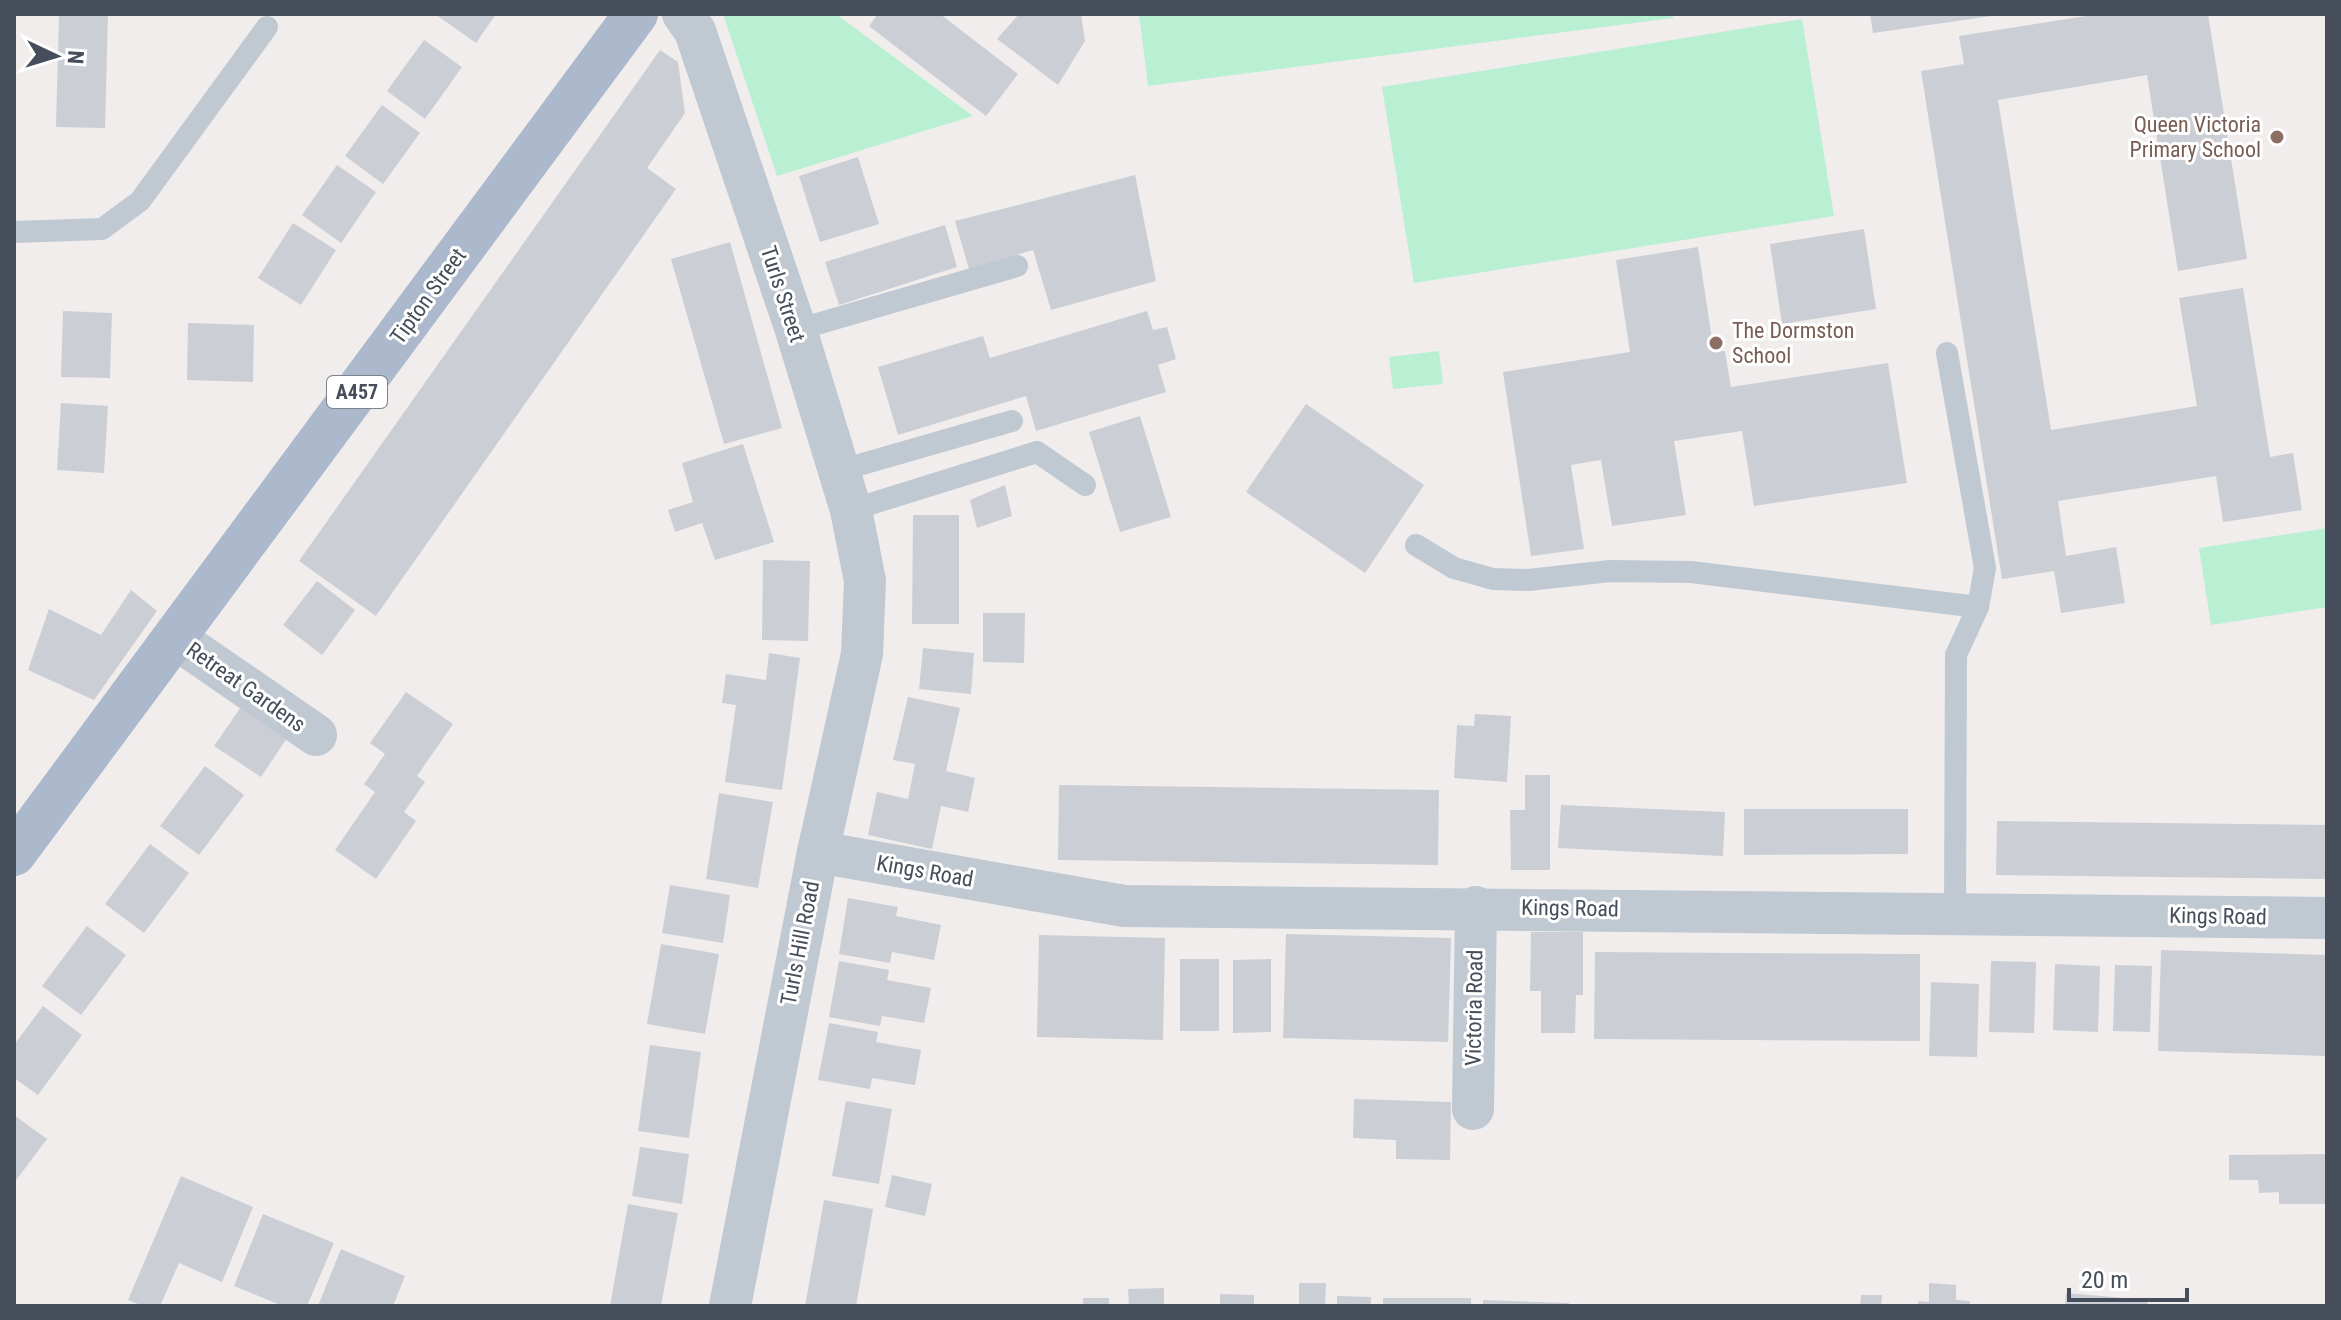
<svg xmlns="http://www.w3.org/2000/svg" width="2341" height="1320" viewBox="0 0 2341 1320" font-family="'Roboto Condensed',sans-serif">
<rect width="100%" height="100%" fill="#f0edec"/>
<!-- green -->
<g fill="#b9efd3">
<polygon points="723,14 836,14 973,116 777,176"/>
<polygon points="1139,14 1672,14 1673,18 1148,86"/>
<polygon points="1802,19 1834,216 1414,283 1382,87"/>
<polygon points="1439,351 1443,384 1393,389 1389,357"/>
<polygon points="2327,528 2327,607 2211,625 2199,548"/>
</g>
<!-- building -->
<g fill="#ccced5">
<polygon points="59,14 108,14 105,128 56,127"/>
<polygon points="435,14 496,14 476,43"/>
<polygon points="878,14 940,14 1018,74 986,116 869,26"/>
<polygon points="1019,14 1081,14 1085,41 1058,85 997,39"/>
<polygon points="1870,14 1992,14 1992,16 1873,33"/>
<polygon points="2099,14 2208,14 2247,259 2178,271 2147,75 1998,100 2051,430 2197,406 2179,298 2243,288 2270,457 2293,453 2302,510 2223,522 2216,476 2058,501 2066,556 2116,547 2125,603 2061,613 2054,571 2002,579 1921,71 1964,64 1959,36"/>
<polygon points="424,40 462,67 425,119 387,91"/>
<polygon points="660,50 678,62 685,113 647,168 676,189 376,616 299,561"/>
<polygon points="382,105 420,133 383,184 345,156"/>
<polygon points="858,157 879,224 820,242 799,176"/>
<polygon points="337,165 376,192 341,243 302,215"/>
<polygon points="1135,175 1156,281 1051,310 1033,250 969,269 955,221"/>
<polygon points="293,223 336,250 301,305 258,278"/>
<polygon points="945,225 957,267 839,305 825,262"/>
<polygon points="1864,229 1876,309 1782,324 1770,244"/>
<polygon points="730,242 782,428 724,444 671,259"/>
<polygon points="1698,247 1714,352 1725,351 1731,387 1888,363 1907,483 1754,506 1742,431 1674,441 1686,515 1612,526 1601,460 1571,465 1584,549 1531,556 1503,372 1630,352 1616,260"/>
<polygon points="63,311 112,313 110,378 61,377"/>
<polygon points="1147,311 1153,330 1167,327 1176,359 1158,365 1166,392 1036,431 1026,396 898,435 878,367 983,336 990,358"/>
<polygon points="188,323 254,325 253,382 187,380"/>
<polygon points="61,403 108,406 104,473 57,470"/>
<polygon points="1306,404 1424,485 1365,573 1246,492"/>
<polygon points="1140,416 1171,517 1120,532 1089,432"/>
<polygon points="743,444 774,542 715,560 702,523 675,532 668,510 693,502 682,463"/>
<polygon points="1005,485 1012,516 977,528 970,500"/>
<polygon points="913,515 959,515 959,624 912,624"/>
<polygon points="763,560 810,561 808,641 762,640"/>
<polygon points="317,581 355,610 322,655 283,625"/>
<polygon points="131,590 157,611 94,700 28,670 49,609 101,635"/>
<polygon points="983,613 1025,613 1024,663 983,662"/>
<polygon points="923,648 974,653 971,694 919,689"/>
<polygon points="769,653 800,658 782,790 725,782 736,705 722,703 726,674 766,680"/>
<polygon points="406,692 453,724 417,776 425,782 404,812 416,821 376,879 335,850 375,792 364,784 385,754 370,743"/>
<polygon points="908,697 960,708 946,771 975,778 968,812 941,806 932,849 868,835 877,792 908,799 915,764 893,760"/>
<polygon points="241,707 287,738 261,777 214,746"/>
<polygon points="1475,714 1511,716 1507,782 1454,778 1457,725 1474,726"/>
<polygon points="205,766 244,795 199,855 160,826"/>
<polygon points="1525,775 1550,775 1550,870 1511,870 1510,810 1525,810"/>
<polygon points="1059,785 1439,790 1438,865 1058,860"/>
<polygon points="719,793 773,802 758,888 706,879"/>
<polygon points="1561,805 1725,812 1723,856 1558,848"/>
<polygon points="1744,809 1908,809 1908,854 1744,855"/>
<polygon points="1997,821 2327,825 2327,879 1996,875"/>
<polygon points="150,844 189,873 144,933 105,904"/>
<polygon points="670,885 730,895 723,943 662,933"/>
<polygon points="848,898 898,907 896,916 941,925 934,960 892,952 890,963 839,954"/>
<polygon points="87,926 126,955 81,1015 42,986"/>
<polygon points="1531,932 1583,932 1583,995 1576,995 1575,1033 1541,1033 1541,991 1530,991"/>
<polygon points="1286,934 1451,938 1448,1042 1283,1038"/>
<polygon points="1039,935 1165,938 1163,1040 1037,1037"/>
<polygon points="661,944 719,954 705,1034 647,1024"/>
<polygon points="2161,950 2327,955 2327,1056 2158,1051"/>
<polygon points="1595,952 1920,954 1920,1041 1594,1039"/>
<rect x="1180" y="959" width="39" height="72"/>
<polygon points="1271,959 1271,1032 1233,1033 1233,960"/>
<polygon points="839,961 889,970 887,980 931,988 924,1023 882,1016 880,1026 829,1017"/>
<polygon points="1991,961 2036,962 2034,1033 1989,1032"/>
<polygon points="2055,964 2100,966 2098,1032 2053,1030"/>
<polygon points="2115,965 2152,966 2150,1032 2113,1031"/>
<polygon points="1931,982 1979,984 1977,1057 1929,1056"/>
<polygon points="43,1006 82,1035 38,1095 14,1078 14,1045"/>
<polygon points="829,1023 878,1032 876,1042 921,1050 915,1085 872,1078 870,1089 818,1080"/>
<polygon points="650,1045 701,1052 689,1138 638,1131"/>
<polygon points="1354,1099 1451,1102 1450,1160 1396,1159 1396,1140 1353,1138"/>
<polygon points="846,1101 892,1109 879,1184 832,1176"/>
<polygon points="14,1115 47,1139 14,1183"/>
<polygon points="640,1147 689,1154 682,1204 632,1196"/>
<polygon points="2327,1154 2327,1204 2279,1204 2279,1192 2259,1193 2258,1180 2229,1180 2229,1155"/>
<polygon points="892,1175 932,1184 925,1216 885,1207"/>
<polygon points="181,1176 253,1207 222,1282 179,1263 160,1306 143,1306 128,1300"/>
<polygon points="824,1200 873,1209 856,1306 805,1306"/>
<polygon points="628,1204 678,1213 661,1306 610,1306"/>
<polygon points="263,1214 334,1243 307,1306 283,1306 234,1286"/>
<polygon points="341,1249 405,1276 393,1306 318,1306"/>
<polygon points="1299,1283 1326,1283 1325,1306 1299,1306"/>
<polygon points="1929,1283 1956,1285 1956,1300 1970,1301 1969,1306 1918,1306 1918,1301 1929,1302"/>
<polygon points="1164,1288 1164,1306 1129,1306 1128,1289"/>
<polygon points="2066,1293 2148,1300 2147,1306 2065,1306"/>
<polygon points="1220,1294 1254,1295 1254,1306 1220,1306"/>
<polygon points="1861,1295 1882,1295 1881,1306 1860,1306"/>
<polygon points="1337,1296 1371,1297 1371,1306 1337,1306"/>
<rect x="1083" y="1298" width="26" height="8"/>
<rect x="1383" y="1298" width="88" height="8"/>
<polygon points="1483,1300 1569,1303 1569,1306 1483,1306"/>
</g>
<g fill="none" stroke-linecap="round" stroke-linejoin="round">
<!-- lane -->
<g stroke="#c0c8d2" stroke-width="22">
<polyline points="14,232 102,229 140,201 267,27"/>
<polyline points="796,330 1017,266"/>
<polyline points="1947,353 1985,568 1978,607 1956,655 1955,913"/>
<polyline points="838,471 1012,421"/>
<polyline points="851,510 1037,452 1085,485"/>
<polyline points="1416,545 1454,568 1493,579 1528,580 1610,571 1691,572 1978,607"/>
</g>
<!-- street -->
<g stroke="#c0c8d2" stroke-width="42">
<polyline points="683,14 695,31 796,330 851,510 865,581 862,654 818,852 730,1306"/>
<polyline points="175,638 316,735"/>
<polyline points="818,852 1124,906 2327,918"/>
<polyline points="1473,1109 1476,907"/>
</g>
<!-- primary -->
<polyline stroke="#acb9cc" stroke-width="44" points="14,854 636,14"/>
</g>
<!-- markers -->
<g fill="#8d6e63" stroke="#fff" stroke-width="3">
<circle cx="2277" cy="137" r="8"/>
<circle cx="1716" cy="343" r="8"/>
</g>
<g text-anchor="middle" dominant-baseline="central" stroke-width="6" stroke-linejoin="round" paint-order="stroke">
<!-- shield labels -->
<rect fill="#fff" stroke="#7d838c" stroke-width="2" x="327" y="376" width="60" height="32" rx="6"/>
<g font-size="20" font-weight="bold" fill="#454e5a">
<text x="357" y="392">A457</text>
</g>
<!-- education labels -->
<g font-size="22" fill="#785e54" stroke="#fff" text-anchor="end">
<text x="2261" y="124">Queen Victoria<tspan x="2261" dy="25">Primary School</tspan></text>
<text x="1732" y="330" text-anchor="start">The Dormston<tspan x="1732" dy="25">School</tspan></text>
</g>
<!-- street labels -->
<g font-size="22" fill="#454e5a" stroke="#fff">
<text transform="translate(783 294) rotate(72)">Turls Street</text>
<text transform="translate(428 296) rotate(-54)">Tipton Street</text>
<text transform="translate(246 687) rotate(35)">Retreat Gardens</text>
<text transform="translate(925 871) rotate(10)">Kings Road</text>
<text transform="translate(1570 908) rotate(1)">Kings Road</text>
<text transform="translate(2218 916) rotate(1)">Kings Road</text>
<text transform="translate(800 943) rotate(-79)">Turls Hill Road</text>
<text transform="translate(1474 1008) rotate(-89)">Victoria Road</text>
</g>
</g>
<!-- border -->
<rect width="2341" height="1320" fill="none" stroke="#454e5a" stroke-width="32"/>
<!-- north arrow -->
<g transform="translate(56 56) rotate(94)" stroke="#ffffff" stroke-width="6" paint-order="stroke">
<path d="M0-6L14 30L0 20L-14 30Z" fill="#454e5a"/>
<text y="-12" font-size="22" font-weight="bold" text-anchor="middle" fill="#454e5a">N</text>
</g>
<!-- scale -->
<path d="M2069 1288v12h118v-12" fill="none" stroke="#454e5a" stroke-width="4"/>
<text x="2081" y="1288" font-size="24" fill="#454e5a" stroke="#ffffff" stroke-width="6" paint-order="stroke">20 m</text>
</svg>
